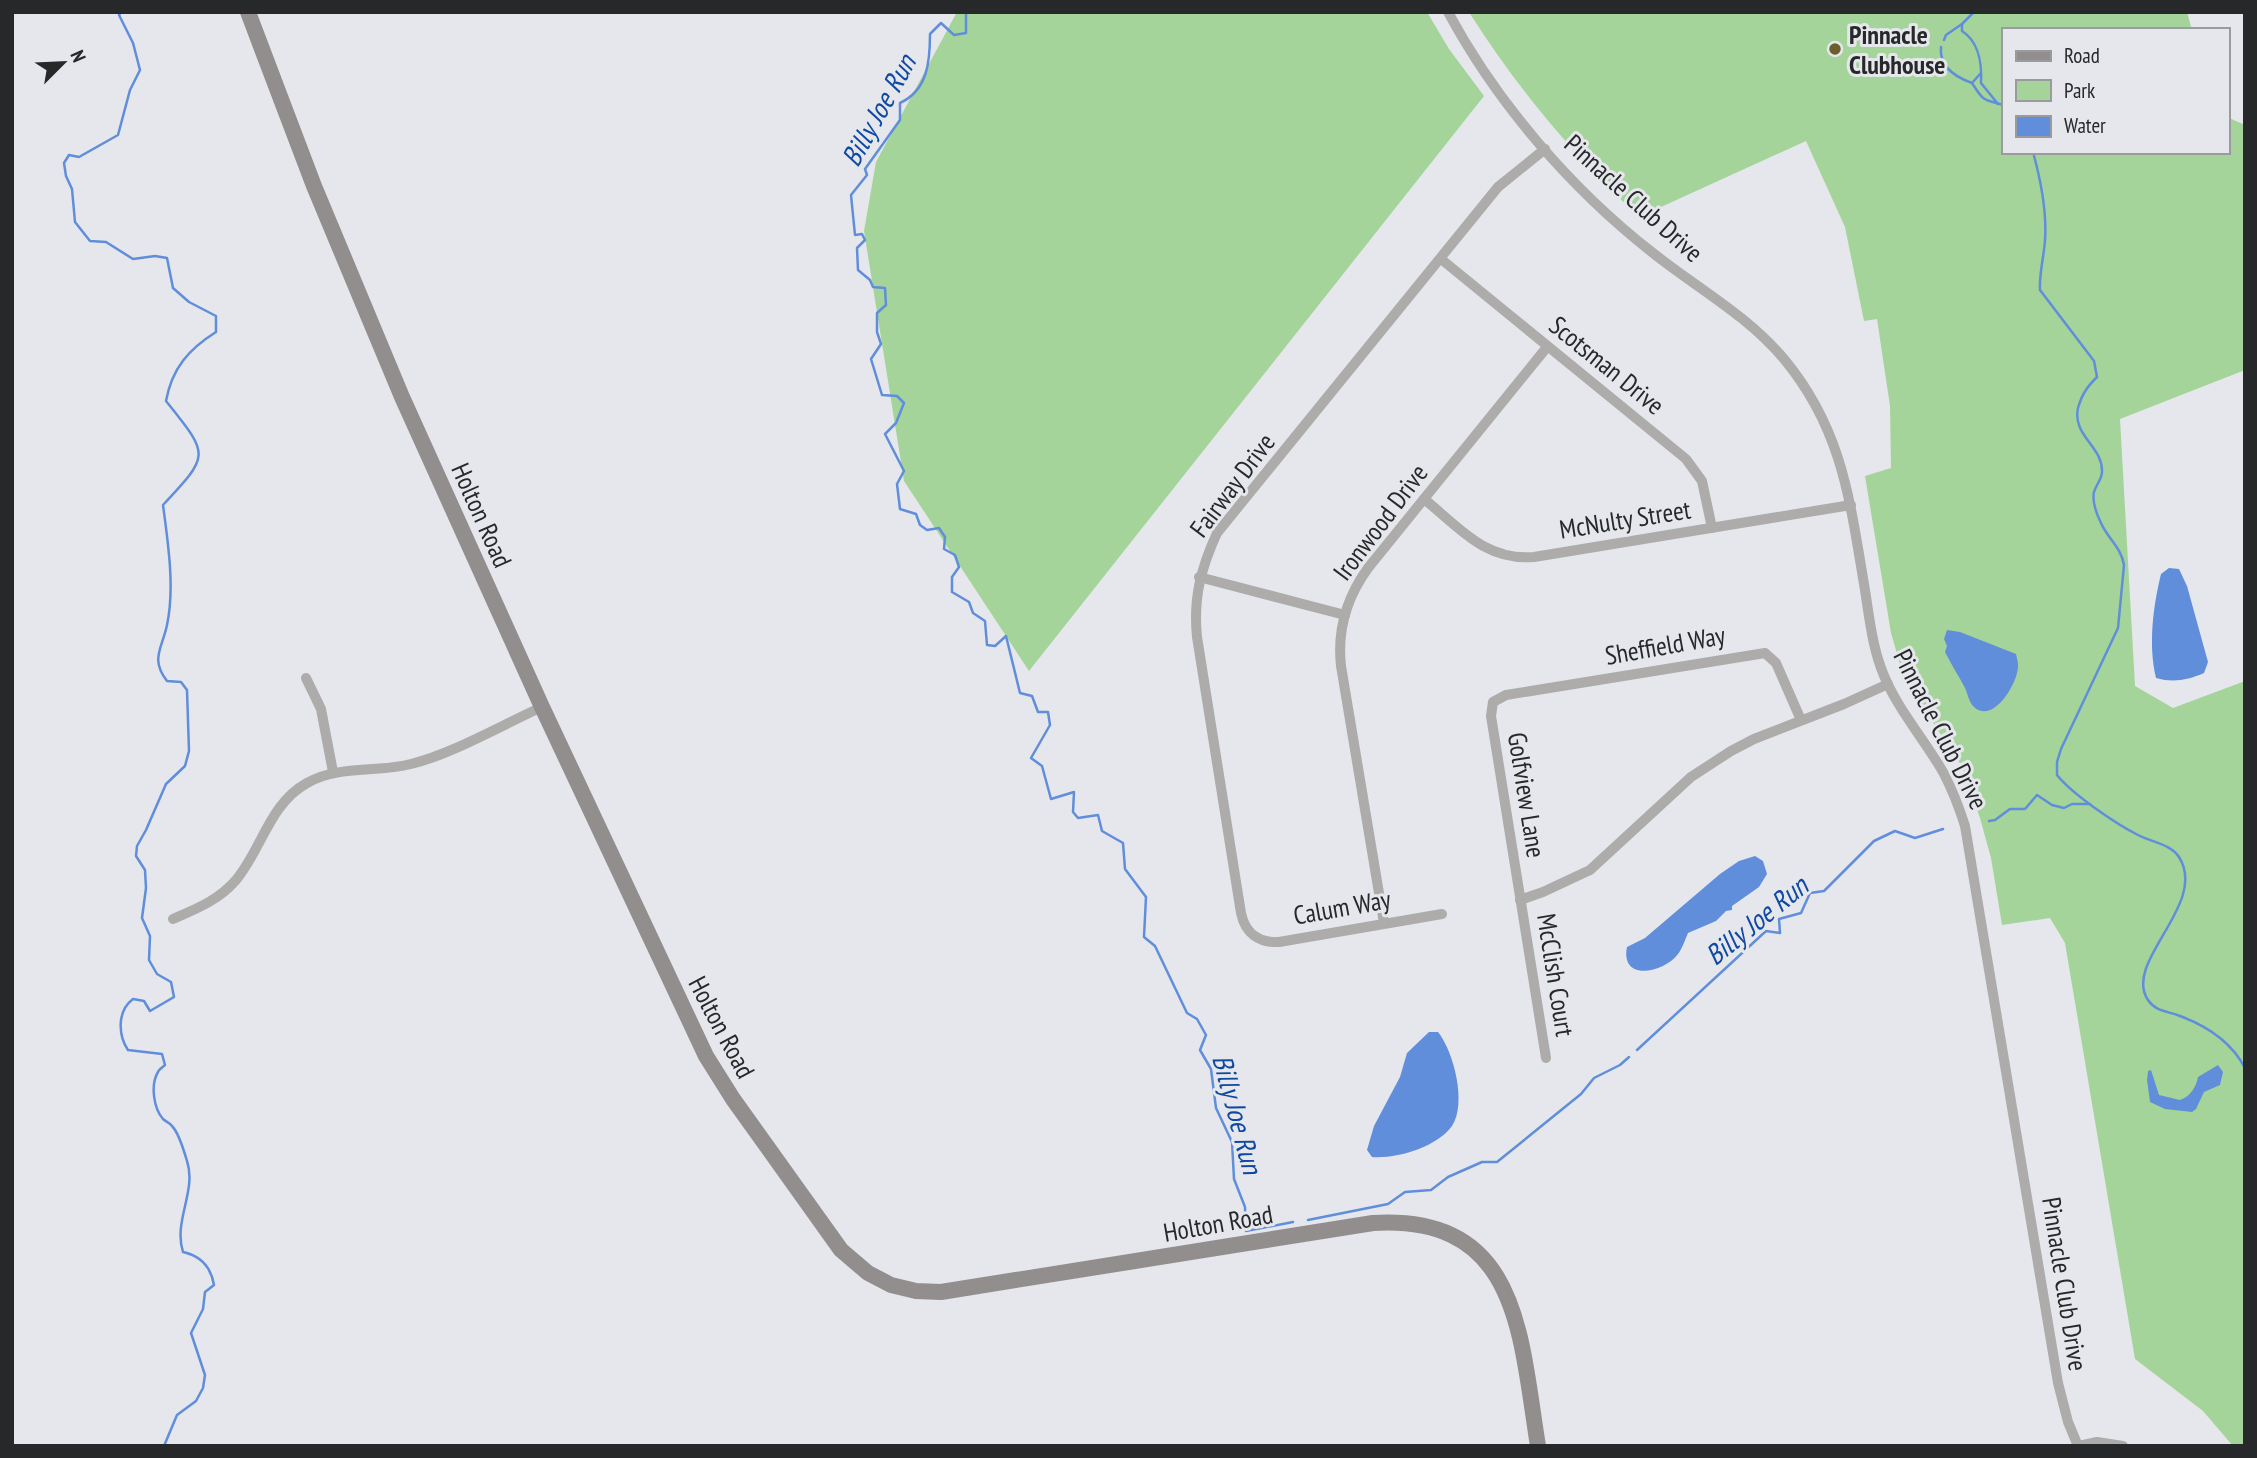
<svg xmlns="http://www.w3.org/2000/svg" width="2257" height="1458" viewBox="0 0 2257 1458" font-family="'PT Sans Narrow',sans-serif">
<rect width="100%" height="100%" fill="#e5e7ec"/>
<!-- green -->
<g fill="#a4d49a">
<polygon points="957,12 1427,12 1449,49 1484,96 1029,671 904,481 864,231 876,162"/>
<path d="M 1469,12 L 2187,12 L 2192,30 L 2003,30 L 2003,152 L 2227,152 L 2227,117 L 2245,125 L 2245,370 L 2120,419 L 2135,686 L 2173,708 L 2245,681 L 2245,1446 L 2233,1446 L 2203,1411 L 2135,1359 L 2065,943 L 2050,918 L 2002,925 L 1991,858 L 1980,818 L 1961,765 L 1915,696 L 1900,664 L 1891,633 L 1865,476 L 1891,468 L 1890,406 L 1877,319 L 1864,321 L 1845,227 L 1806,141 L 1639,217 C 1572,153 1519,91 1469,12 Z"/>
</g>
<!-- water -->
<g fill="#608edb">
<path d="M 2169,568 L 2179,569 L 2187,586 L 2208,662 L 2204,673 C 2188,680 2173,683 2156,678 C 2148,645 2153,607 2161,574 Z"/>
<path d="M 1947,630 L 1960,632 L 2016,654 C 2017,658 2018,662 2018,665 C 2019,682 1993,725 1974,707 C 1968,701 1968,693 1964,686 C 1958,675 1951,664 1945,652 L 1947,646 L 1944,639 Z"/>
<path d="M 1755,856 L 1763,861 L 1767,874 L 1759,887 L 1732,906 L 1732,910 L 1726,911 L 1716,921 L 1688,933 C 1685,940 1682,949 1678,954 C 1664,973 1620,982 1627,947 L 1645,938 L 1720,874 L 1739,861 Z"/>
<path d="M 1429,1032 L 1438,1032 C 1454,1052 1467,1104 1452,1126 C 1437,1147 1397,1159 1372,1157 L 1367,1150 L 1374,1126 L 1400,1077 L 1407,1053 Z"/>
<path d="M 2218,1065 L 2223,1072 L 2220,1085 L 2204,1092 L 2196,1109 L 2192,1112 L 2165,1109 L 2150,1102 L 2147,1080 L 2148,1071 L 2151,1070 L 2159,1095 L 2180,1100 C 2191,1096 2196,1087 2198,1077 Z"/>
</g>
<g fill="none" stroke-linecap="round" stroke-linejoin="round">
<!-- stream -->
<g stroke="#608edb" stroke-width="2.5">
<path d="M 121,12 L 119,15 L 133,43 L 140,70 L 130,90 L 118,135 L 79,157 L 69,155 L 64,163 L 66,176 L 72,189 L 75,222 L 90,241 L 106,242 L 133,259 L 155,256 L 167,258 L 173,288 L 189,302 L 216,316 L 216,332 C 189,349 172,368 166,401 C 209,455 211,454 163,505 C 168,543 175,588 167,625 C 162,649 150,659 167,681 L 181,682 L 187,690 L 189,751 L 185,766 L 166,784 L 146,830 L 137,846 L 136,856 L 145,870 L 146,888 L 142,918 L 150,936 L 149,960 L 157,974 L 171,982 L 174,997 L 150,1011 L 144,1001 L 133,999 C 117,1011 118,1035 128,1050 L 162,1054 L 165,1065 C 163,1067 159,1069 158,1072 C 150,1085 154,1109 163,1119 C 166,1122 170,1123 172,1126 C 179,1133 184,1151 187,1161 C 197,1191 173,1221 183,1252 C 201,1256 211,1267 214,1285 L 205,1292 L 203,1309 L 191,1333 L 205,1375 L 203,1388 L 196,1401 L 177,1415 L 164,1446"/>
<path d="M 966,12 L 966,33 L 954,35 L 941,23 L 930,34 C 930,61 928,90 900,103 L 900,120 L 865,169 L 867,175 L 851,195 L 855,235 L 862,234 L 865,240 L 857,248 L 858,270 L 870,280 L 873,287 L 885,288 L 886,305 L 877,313 L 877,332 L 881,344 L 871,359 L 882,395 L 897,396 L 904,403 L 896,423 L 885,434 L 904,471 L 897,484 L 900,509 L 916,514 L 920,525 L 927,530 L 939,528 L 945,537 L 944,549 L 955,555 L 959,567 L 952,577 L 952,592 L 969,602 L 973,613 L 985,621 L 987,645 L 995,646 L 1006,636 L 1020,693 L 1032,696 L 1038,712 L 1048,712 L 1050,725 L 1031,758 L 1042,766 L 1051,799 L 1074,792 L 1073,812 L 1078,818 L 1098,815 L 1102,831 L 1123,843 L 1125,869 L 1146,897 L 1144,937 L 1155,946 L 1187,1013 L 1197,1019 L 1206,1035 L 1200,1050 L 1211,1069 L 1216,1108 L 1232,1142 L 1234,1179 L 1245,1207 L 1246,1231 L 1293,1222"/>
<path d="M 1974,12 L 1962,24 L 1962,31 C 1979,42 1982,62 1981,83 L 1998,104"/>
<polyline points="1944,40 1946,35 1962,24"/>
<path d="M 1941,47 C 1939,67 1955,77 1972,83"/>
<path d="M 1980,74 L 1972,83 C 1984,102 1983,99 2003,105"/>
<path d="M 2033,152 C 2041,181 2047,211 2045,240 C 2044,257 2039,273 2040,290 L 2094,361 L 2097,377 C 2087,387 2082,394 2078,408 C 2072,436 2103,446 2102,472 C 2102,479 2096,485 2094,492 C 2092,502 2097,515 2101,523 C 2108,539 2121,547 2124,565 L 2118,628 L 2061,749 L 2057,762 L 2057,775 C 2072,794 2116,824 2138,835 C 2151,842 2171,844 2179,857 C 2209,904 2122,962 2148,1000 C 2156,1012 2168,1011 2180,1016 C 2207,1026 2232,1043 2245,1068"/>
<polyline points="1989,821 1995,820 2010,809 2025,809 2037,795 2052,805 2064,808 2072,804 2090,804"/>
<polyline points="1637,1050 1766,931 1780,933 1779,919 1801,913 1810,893 1824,891 1874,841 1895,831 1915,838 1943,829"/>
<polyline points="1308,1220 1388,1204 1405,1192 1431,1190 1448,1177 1482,1162 1497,1162 1581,1094 1594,1078 1620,1065 1629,1057"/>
</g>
<!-- street -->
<g stroke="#aeabab" stroke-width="10">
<path d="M 1448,12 C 1497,103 1571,189 1653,253 C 1697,288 1747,315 1784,359 C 1843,430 1850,502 1865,590 C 1869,616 1872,643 1881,668 C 1895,707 1923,737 1943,772 C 1952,789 1959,807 1965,826 L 2058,1383 L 2068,1422 L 2078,1446"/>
<polyline points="1441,259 1686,459 1702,481 1712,528"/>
<path d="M 1424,499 C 1460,528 1485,561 1534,557 L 1851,505"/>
<polyline points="1199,577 1345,615"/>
<polyline points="306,678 321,709 333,772"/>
<polyline points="1520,900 1543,892 1590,870 1691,777 1731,751 1754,739 1844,704 1888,684"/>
<path d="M 1442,914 L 1279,942 C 1259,943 1245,933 1241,913 L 1197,637 C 1193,598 1201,568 1217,533 L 1498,187 L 1545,149"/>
<path d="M 173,919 C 196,909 219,900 236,880 C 262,849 269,804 307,783 C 338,765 376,773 411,764 C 452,754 502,725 542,707"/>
<path d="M 1384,923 L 1341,666 C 1337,630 1347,597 1368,568 L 1547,347"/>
<polyline points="1546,1058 1491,716 1493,702 1506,695 1765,653 1776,663 1801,720"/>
<polyline points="2079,1446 2097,1442 2123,1446"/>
</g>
<!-- secondary -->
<path stroke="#928e8e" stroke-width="16" d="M 248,12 L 314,186 L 402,397 L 542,707 L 706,1056 L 733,1099 L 841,1250 L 868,1273 L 891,1285 L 916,1291 L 941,1292 L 1373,1223 C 1520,1214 1520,1336 1538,1446"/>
</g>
<!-- markers -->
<circle fill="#6d5f2c" stroke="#e5e7ec" stroke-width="2.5" cx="1835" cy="49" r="7"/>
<g text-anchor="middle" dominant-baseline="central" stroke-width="6" stroke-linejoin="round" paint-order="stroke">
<!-- poi labels -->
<g font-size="26" font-weight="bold" fill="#27282a" stroke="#e5e7ec" text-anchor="start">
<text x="1849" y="34">Pinnacle<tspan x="1849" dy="30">Clubhouse</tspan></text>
</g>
<!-- street labels -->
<g font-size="26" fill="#27282a" stroke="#e5e7ec">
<text transform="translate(1634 198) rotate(42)">Pinnacle Club Drive</text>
<text transform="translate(1607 365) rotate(39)">Scotsman Drive</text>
<text transform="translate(1232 485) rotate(-53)">Fairway Drive</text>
<text transform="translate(482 515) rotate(66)">Holton Road</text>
<text transform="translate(1625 519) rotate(-9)">McNulty Street</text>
<text transform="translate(1380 522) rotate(-53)">Ironwood Drive</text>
<text transform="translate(1665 645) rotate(-10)">Sheffield Way</text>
<text transform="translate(1941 729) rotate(63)">Pinnacle Club Drive</text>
<text transform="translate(1527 795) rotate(81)">Golfview Lane</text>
<text transform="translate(1342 907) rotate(-10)">Calum Way</text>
<text transform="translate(1556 975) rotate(81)">McClish Court</text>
<text transform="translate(722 1027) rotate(62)">Holton Road</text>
<text transform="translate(1218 1223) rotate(-10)">Holton Road</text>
<text transform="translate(2065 1284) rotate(81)">Pinnacle Club Drive</text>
</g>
<!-- water labels -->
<g font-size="28" font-style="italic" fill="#0f49a2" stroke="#e5e7ec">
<text transform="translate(878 110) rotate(-61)">Billy Joe Run</text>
<text transform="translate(1756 920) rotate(-39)">Billy Joe Run</text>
<text transform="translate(1238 1114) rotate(75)">Billy Joe Run</text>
</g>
</g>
<!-- border -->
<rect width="2257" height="1458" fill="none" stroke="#27282a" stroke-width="28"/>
<!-- legend -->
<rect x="2002" y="28" width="228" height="126" fill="#e5e7ec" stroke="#999b9e" stroke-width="2"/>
<rect x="2016" y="51" width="35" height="10" fill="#928e8e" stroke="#999b9e" stroke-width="2"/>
<text x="2064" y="63" font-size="21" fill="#27282a">Road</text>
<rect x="2016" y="80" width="35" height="21" fill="#a4d49a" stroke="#999b9e" stroke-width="2"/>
<text x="2064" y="98" font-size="21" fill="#27282a">Park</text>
<rect x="2016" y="116" width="35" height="21" fill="#608edb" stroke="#999b9e" stroke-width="2"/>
<text x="2064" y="133" font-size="21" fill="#27282a">Water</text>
<!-- north arrow -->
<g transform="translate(63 63) rotate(66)" stroke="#e5e7ec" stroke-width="5" paint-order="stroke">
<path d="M0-5L12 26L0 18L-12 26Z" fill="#27282a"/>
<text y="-10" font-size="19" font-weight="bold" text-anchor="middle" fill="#27282a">N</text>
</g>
</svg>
